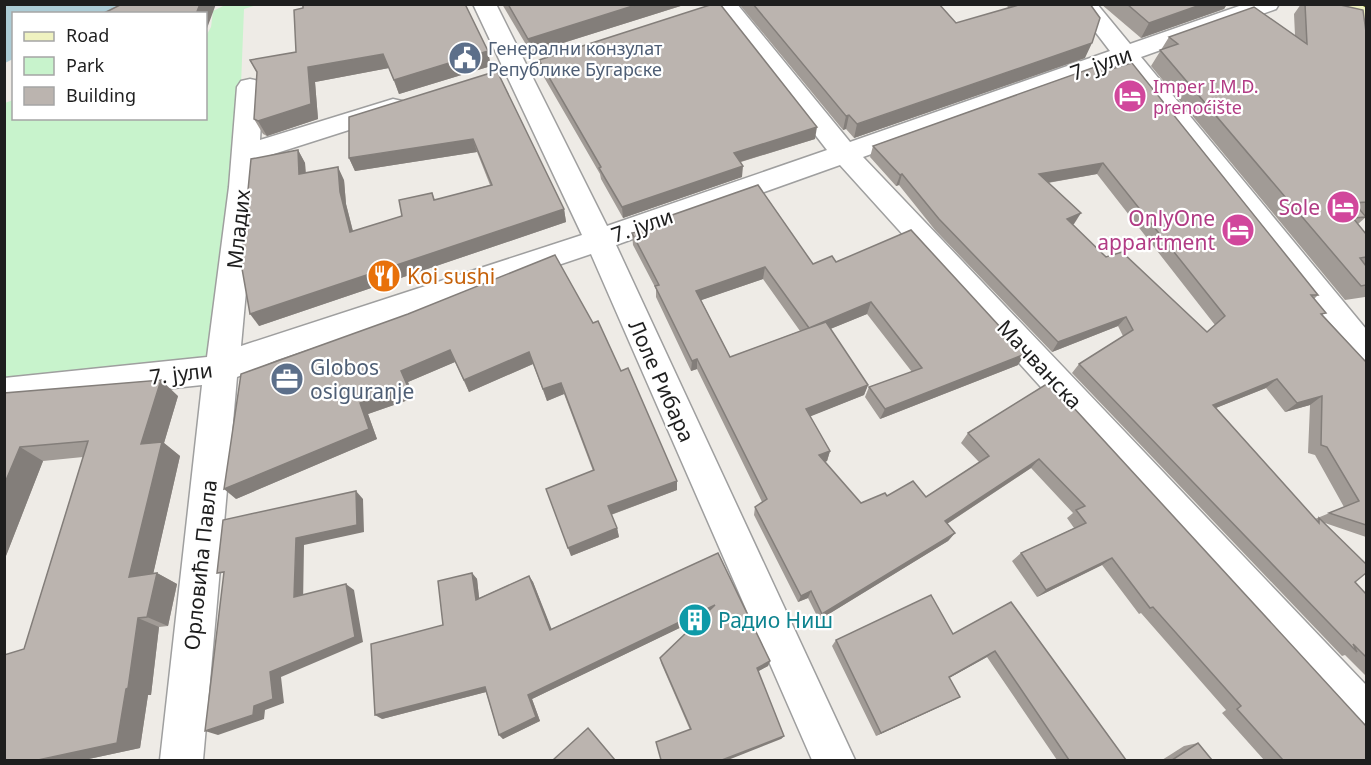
<svg xmlns="http://www.w3.org/2000/svg" width="1371" height="765" viewBox="0 0 1371 765" font-family="'Noto Sans',sans-serif">
<rect width="100%" height="100%" fill="#eeebe6"/>
<!-- park -->
<polygon fill="#c8f3cc" points="225,5 257,5 244,9 241,85 212,360 5,382 5,103 13,100 14,118 206,118 206,36 211,27 213,11"/>
<!-- water -->
<polygon fill="#acccd6" points="5,5 131,5 112,13 14,14 13,59 5,63"/>
<g fill="none" stroke-linecap="round" stroke-linejoin="round">
<defs>
<polygon id="street" points="473,4 496,4 607,226 827,150 714,4 737,4 850,142 1110,51 1074,4 1097,4 1130,44 1245,4 1279,4 1276,9 1141,57 1366,329 1366,365 1355,361 1121,64 863,157 1366,685 1366,736 1351,730 840,165 616,245 855,760 812,760 591,254 277,360 237,377 203,760 160,760 202,385 4,406 4,378 207,357 229,187 237,87 241,81 250,79 259,81 263,87 260,140 393,99 402,101 406,107 402,113 258,159 241,346 582,235"/>
<polygon id="secondary" points="1329,4 1360,4 1366,8 1366,23 1332,9"/>
</defs>
<!-- street casing -->
<use href="#street" stroke="#9f9f9f" stroke-width="3"/>
<!-- secondary casing -->
<use href="#secondary" stroke="#5e6813" stroke-width="3"/>
<!-- street -->
<use href="#street" fill="#fff" fill-rule="evenodd"/>
<!-- secondary -->
<use href="#secondary" fill="#eff2c0" fill-rule="evenodd"/>
</g>
<!-- wall -->
<g fill="#a19b96" fill-rule="evenodd">
<polygon points="502,4 687,4 531,53"/>
<polygon points="739,4 939,4 956,23 1009,9 1006,4 1090,4 1085,58 854,138 846,129 843,130"/>
<polygon points="1101,4 1227,4 1224,9 1141,38"/>
<polygon points="1301,4 1336,4 1366,32 1366,216 1365,216 1366,217 1358,224 1366,234 1366,296 1365,297 1345,300 1151,66 1169,37 1295,35 1294,14"/>
<polygon points="250,60 491,66 399,94 389,68 315,82 318,119 267,136 263,134 254,119 257,73"/>
<polygon points="539,60 815,139 741,162 742,177 623,218 601,179 600,174 541,72"/>
<path d="M 1106,63 L 1318,295 L 1314,299 L 1323,315 L 1366,362 L 1366,537 L 1325,523 L 1355,582 L 1366,594 L 1366,676 L 1345,655 L 1342,656 L 1072,373 L 1079,364 L 1123,336 L 1118,326 L 1052,352 L 935,230 L 899,185 L 896,186 L 870,157 L 873,146 ZM 1097,174 L 1215,325 L 1207,332 L 1106,257 L 1072,225 L 1074,224 L 1048,183 ZM 1266,388 L 1285,412 L 1310,405 L 1308,453 L 1315,455 L 1344,507 L 1315,519 L 1216,408 Z"/>
<polygon points="497,71 564,209 566,222 259,326 298,150 305,163 306,173 344,180 346,204 353,231 402,216 432,193 435,200 490,185 477,152 355,171 349,158"/>
<path d="M 635,228 L 813,264 L 836,262 L 1018,365 L 880,419 L 865,397 L 869,387 L 912,372 L 867,314 L 830,329 L 868,385 L 864,395 L 810,416 L 830,451 L 827,461 L 825,462 L 861,503 L 887,496 L 926,497 L 979,462 L 961,443 L 968,433 L 1050,382 L 1366,760 L 1264,760 L 1222,713 L 1226,710 L 1141,613 L 1139,614 L 1102,565 L 1037,597 L 1012,561 L 1021,553 L 1074,528 L 1067,518 L 1073,513 L 1031,468 L 947,524 L 955,533 L 948,541 L 819,620 L 808,598 L 798,602 L 754,515 L 755,507 L 762,502 L 697,369 L 691,371 L 656,297 L 656,289 L 633,245 L 632,233 L 635,232 ZM 763,279 L 800,331 L 730,357 L 701,300 Z"/>
<polygon points="555,255 677,490 611,515 617,528 619,537 571,556 593,471 564,394 547,401 533,364 469,392 455,362 408,382 414,398 368,414 377,439 236,499 408,314"/>
<polygon points="4,393 178,396 164,443 180,456 153,574 157,573 177,584 168,626 159,627 151,695 148,695 140,748 84,760 4,760 24,649 83,457 43,461 4,561"/>
<polygon points="718,553 770,661 768,666 758,671 784,736 781,739 690,730 661,663 660,658 704,616 532,699 540,721 503,739 499,735 486,692 382,719 443,625 472,573 477,579 479,598 529,576 533,582 551,629"/>
<polygon points="1011,602 1126,760 1057,760 987,657 949,678 960,697 952,701 876,736 832,646 836,640 953,634"/>
<polygon points="1198,743 1212,760 1162,760 1184,746"/>
</g>
<!-- shaded-wall -->
<g fill="#837e7a">
<polygon points="200,4 216,4 206,31 206,14 196,14"/>
<polygon points="639,4 687,4 531,53 528,39"/>
<polygon points="1203,4 1227,4 1224,9 1141,38 1149,23"/>
<polygon points="1092,43 1085,58 854,138 857,124"/>
<polygon points="488,51 491,66 399,94 394,80"/>
<polygon points="383,54 389,68 315,82 318,119 267,136 258,121 308,67"/>
<polygon points="849,115 846,129 843,130 846,116"/>
<polygon points="817,127 815,139 733,164 734,153"/>
<polygon points="473,139 477,152 355,171 349,158"/>
<polygon points="298,150 305,163 306,187 299,174"/>
<polygon points="1103,163 1097,174 1034,185 1039,174"/>
<polygon points="743,166 742,177 623,218 622,207"/>
<polygon points="338,167 344,180 346,204 356,244 350,232 340,192"/>
<polygon points="902,174 899,185 896,186 900,175"/>
<polygon points="564,209 566,222 259,326 250,314"/>
<polygon points="1081,213 1074,224 1060,230 1067,219"/>
<polygon points="765,267 763,279 696,302 696,291"/>
<polygon points="871,302 867,314 806,339 809,328"/>
<polygon points="1126,317 1118,326 1052,352 1058,342"/>
<polygon points="450,350 455,362 408,382 414,398 368,414 377,439 236,499 224,489 360,403 401,371"/>
<polygon points="529,352 533,364 469,392 464,380"/>
<polygon points="1025,354 1018,365 880,419 885,409"/>
<polygon points="697,359 697,369 691,371 692,361"/>
<polygon points="1277,379 1266,388 1203,413 1213,405"/>
<polygon points="161,380 178,396 164,443 180,456 150,588 129,577 141,444"/>
<polygon points="561,383 564,394 547,401 543,389"/>
<polygon points="868,385 864,395 804,419 806,409"/>
<polygon points="1322,396 1310,405 1285,412 1297,403"/>
<polygon points="20,447 43,461 4,561 4,485"/>
<polygon points="830,451 827,461 816,465 819,455"/>
<polygon points="1039,459 1031,468 939,529 945,521"/>
<polygon points="677,481 677,490 610,515 608,506"/>
<polygon points="356,491 363,499 364,532 304,545 303,604 294,597 296,538"/>
<polygon points="617,528 619,537 571,556 568,548"/>
<polygon points="955,533 948,541 819,620 822,614"/>
<polygon points="1112,558 1102,565 1037,597 1046,590"/>
<polygon points="157,573 177,584 168,626 147,617"/>
<polygon points="472,573 477,579 480,606 476,600"/>
<polygon points="529,576 533,582 554,635 550,630"/>
<polygon points="346,584 354,590 363,642 281,677 284,703 265,710 264,719 218,735 205,731 254,706 270,672"/>
<polygon points="811,591 808,598 798,602 801,596"/>
<polygon points="715,605 715,611 532,699 540,721 503,739 499,735 528,695"/>
<polygon points="138,618 159,627 151,695 148,695 140,748 84,760 38,760"/>
<polygon points="995,651 987,657 942,682 949,677"/>
<polygon points="770,661 768,666 755,673 757,668"/>
<polygon points="485,687 490,691 382,719 375,715"/>
<polygon points="960,697 952,701 876,736 881,733"/>
<polygon points="784,736 781,739 728,760 722,760"/>
</g>
<!-- building -->
<g fill="#bbb4af" stroke="#837e7a" stroke-width="1.5" fill-rule="evenodd">
<polygon points="122,4 200,4 196,14 102,14"/>
<polygon points="303,4 465,4 488,51 394,80 383,54 308,67 311,104 258,121 254,119 257,72 250,60 296,52 294,10 303,8"/>
<polygon points="508,4 639,4 528,39"/>
<polygon points="713,4 720,4 817,127 734,153 743,166 622,207 599,168 601,167 539,60"/>
<polygon points="753,4 939,4 956,23 1022,4 1090,4 1100,18 1092,43 857,124 849,115 846,116"/>
<polygon points="1127,4 1203,4 1149,23"/>
<polygon points="1305,4 1336,4 1363,10 1366,32 1366,202 1354,203 1366,217 1353,218 1366,234 1366,257 1360,258 1366,266 1366,285 1361,286 1160,50 1178,44 1169,37 1254,7 1307,44"/>
<path d="M 1106,63 L 1112,69 L 1132,63 L 1318,295 L 1311,295 L 1326,313 L 1321,314 L 1366,362 L 1366,525 L 1329,513 L 1359,501 L 1327,447 L 1321,445 L 1322,396 L 1297,403 L 1277,379 L 1213,405 L 1319,523 L 1319,518 L 1366,564 L 1366,573 L 1355,582 L 1366,594 L 1366,657 L 1353,644 L 1357,652 L 1079,364 L 1133,330 L 1126,317 L 1058,342 L 939,219 L 902,174 L 900,175 L 873,146 ZM 1103,163 L 1225,316 L 1207,332 L 1122,252 L 1106,257 L 1067,219 L 1081,213 L 1039,174 Z"/>
<polygon points="497,71 564,209 250,314 241,263 251,159 298,150 299,174 338,167 340,192 350,232 402,216 399,200 432,193 434,200 492,185 473,139 349,158 349,117"/>
<path d="M 758,185 L 813,264 L 832,256 L 836,262 L 911,230 L 1025,354 L 885,409 L 869,387 L 922,368 L 871,302 L 809,328 L 826,322 L 868,385 L 806,409 L 830,451 L 819,455 L 861,503 L 885,493 L 887,496 L 913,481 L 926,497 L 989,456 L 968,433 L 1050,382 L 1366,726 L 1366,760 L 1283,760 L 1237,709 L 1241,706 L 1153,607 L 1150,608 L 1112,558 L 1046,590 L 1021,553 L 1086,523 L 1076,510 L 1085,506 L 1039,459 L 945,521 L 955,533 L 822,614 L 811,591 L 801,596 L 755,507 L 767,499 L 697,359 L 692,361 L 655,286 L 659,285 L 632,233 L 637,232 L 635,228 ZM 765,267 L 809,328 L 730,357 L 696,291 Z"/>
<polygon points="555,255 593,323 598,321 621,371 628,368 677,481 608,506 617,528 568,548 546,489 594,470 561,383 543,389 529,352 464,380 450,350 401,371 408,387 360,403 369,429 224,489 241,374 408,314"/>
<polygon points="161,380 141,444 162,442 129,577 157,573 147,617 138,618 128,688 126,689 117,743 38,760 4,760 4,655 24,649 88,441 20,447 4,485 4,393"/>
<polygon points="356,491 357,525 296,538 294,597 346,584 355,637 270,672 273,699 254,706 253,715 205,731 224,572 217,573 223,520"/>
<polygon points="718,553 770,661 757,668 784,736 722,760 661,760 656,742 691,729 660,658 715,605 528,695 536,717 499,735 485,687 375,715 371,644 443,625 438,581 472,573 476,600 529,576 550,630"/>
<polygon points="931,595 953,634 1011,602 1126,760 1069,760 995,651 949,677 960,697 881,733 836,640"/>
<polygon points="588,728 615,760 553,760"/>
<polygon points="1198,743 1212,760 1172,760"/>
</g>
<!-- icons -->
<defs>
<symbol id="civic-disc" viewBox="-11 -11 22 22"><circle r="9.5" fill="#5c6f8a" stroke="#fff"/><path d="M-.6-6.5H3V-4.5H.6V-3L4-1V1h2V6H-6V1h2V-1L-.6-3ZM-1.2 2.5V6h2.4V2.5Z" fill="#fff"/></symbol>
<symbol id="hotel-disc" viewBox="-11 -11 22 22"><circle r="9.5" fill="#d1479c" stroke="#fff"/><path d="M-6-4.5h1.5V1H6V5H4.5V3h-9V5H-6ZM-4 0a1.8 1.8 0 1 1 3.6 0ZM.5 0V-2.5h3Q6-2.5 6 0Z" fill="#fff"/></symbol>
<symbol id="restaurant-disc" viewBox="-11 -11 22 22"><circle r="9.5" fill="#e8710a" stroke="#fff"/><path d="M-5-6h1v4h1v-4h1v4h1v-4h1v5L-1.5 .5V6h-2V.5L-5-1ZM5-6V6H3V1.5H1.5Q1.5-4 5-6Z" fill="#fff"/></symbol>
<symbol id="office-disc" viewBox="-11 -11 22 22"><circle r="9.5" fill="#5c6f8a" stroke="#fff"/><path d="M-6-3h4V-5.5h4V-3h4V5H-6ZM-1-4.5V-3h2v-1.5ZM-6 0V1H6V0Z" fill="#fff"/></symbol>
<symbol id="building-disc" viewBox="-11 -11 22 22"><circle r="9.5" fill="#0f9aa8" stroke="#fff"/><path d="M-4-6H4V6H1V3H-1V6H-4ZM-2.5-4.3h1.7v1.8h-1.7ZM.8-4.3h1.7v1.8H.8ZM-2.5-1h1.7V.8h-1.7ZM.8-1h1.7V.8H.8Z" fill="#fff"/></symbol>
</defs>
<g fill-rule="evenodd">
<use href="#civic-disc" x="446" y="39" width="38" height="38"/>
<use href="#hotel-disc" x="1111" y="77" width="38" height="38"/>
<use href="#hotel-disc" x="1324" y="188" width="38" height="38"/>
<use href="#hotel-disc" x="1219" y="211" width="38" height="38"/>
<use href="#restaurant-disc" x="365" y="257" width="38" height="38"/>
<use href="#office-disc" x="268" y="360" width="38" height="38"/>
<use href="#building-disc" x="676" y="601" width="38" height="38"/>
</g>
<g text-anchor="middle" dominant-baseline="central" stroke-width="4.5" stroke-linejoin="round" paint-order="stroke">
<!-- far-service labels -->
<g font-size="18" fill="#4e5e75" stroke="#fff" text-anchor="start">
<text x="488" y="48">Генерални конзулат<tspan x="488" dy="21">Републике Бугарске</tspan></text>
</g>
<!-- far-hotel labels -->
<g font-size="18" fill="#b23c85" stroke="#fff" text-anchor="start">
<text x="1153" y="86">Imper I.M.D.<tspan x="1153" dy="21">prenoćište</tspan></text>
</g>
<!-- street labels -->
<g font-size="21" fill="#1e1e1e" stroke="#fff">
<text transform="translate(1101 63) rotate(-19)">7. јули</text>
<text transform="translate(642 225) rotate(-19)">7. јули</text>
<text transform="translate(238 229) rotate(-84)">Младих</text>
<text transform="translate(1040 364) rotate(47)">Мачванска</text>
<text transform="translate(181 373) rotate(-7)">7. јули</text>
<text transform="translate(662 381) rotate(66)">Лоле Рибара</text>
<text transform="translate(200 565) rotate(-84)">Орловића Павла</text>
</g>
<!-- hotel labels -->
<g font-size="21" fill="#b23c85" stroke="#fff" text-anchor="end">
<text x="1320" y="207">Sole</text>
<text x="1215" y="218">OnlyOne<tspan x="1215" dy="24">appartment</tspan></text>
</g>
<!-- food labels -->
<g font-size="21" fill="#c56008" stroke="#fff" text-anchor="start">
<text x="407" y="276">Koi sushi</text>
</g>
<!-- service labels -->
<g font-size="21" fill="#4e5e75" stroke="#fff" text-anchor="start">
<text x="310" y="367">Globos<tspan x="310" dy="24">osiguranje</tspan></text>
</g>
<!-- culture labels -->
<g font-size="21" fill="#0d838f" stroke="#fff" text-anchor="start">
<text x="718" y="620">Радио Ниш</text>
</g>
</g>
<!-- border -->
<rect width="1371" height="765" fill="none" stroke="#1e1e1e" stroke-width="12"/>
<!-- legend -->
<rect x="12" y="12" width="195" height="108" fill="#ffffff" stroke="#a5a5a5" stroke-width="1.5"/>
<rect x="24" y="32" width="30" height="9" fill="#eff2c0" stroke="#a5a5a5" stroke-width="1.5"/>
<text x="66" y="42" font-size="18" fill="#1e1e1e">Road</text>
<rect x="24" y="57" width="30" height="18" fill="#c8f3cc" stroke="#a5a5a5" stroke-width="1.5"/>
<text x="66" y="72" font-size="18" fill="#1e1e1e">Park</text>
<rect x="24" y="87" width="30" height="18" fill="#bbb4af" stroke="#a5a5a5" stroke-width="1.5"/>
<text x="66" y="102" font-size="18" fill="#1e1e1e">Building</text>
</svg>
